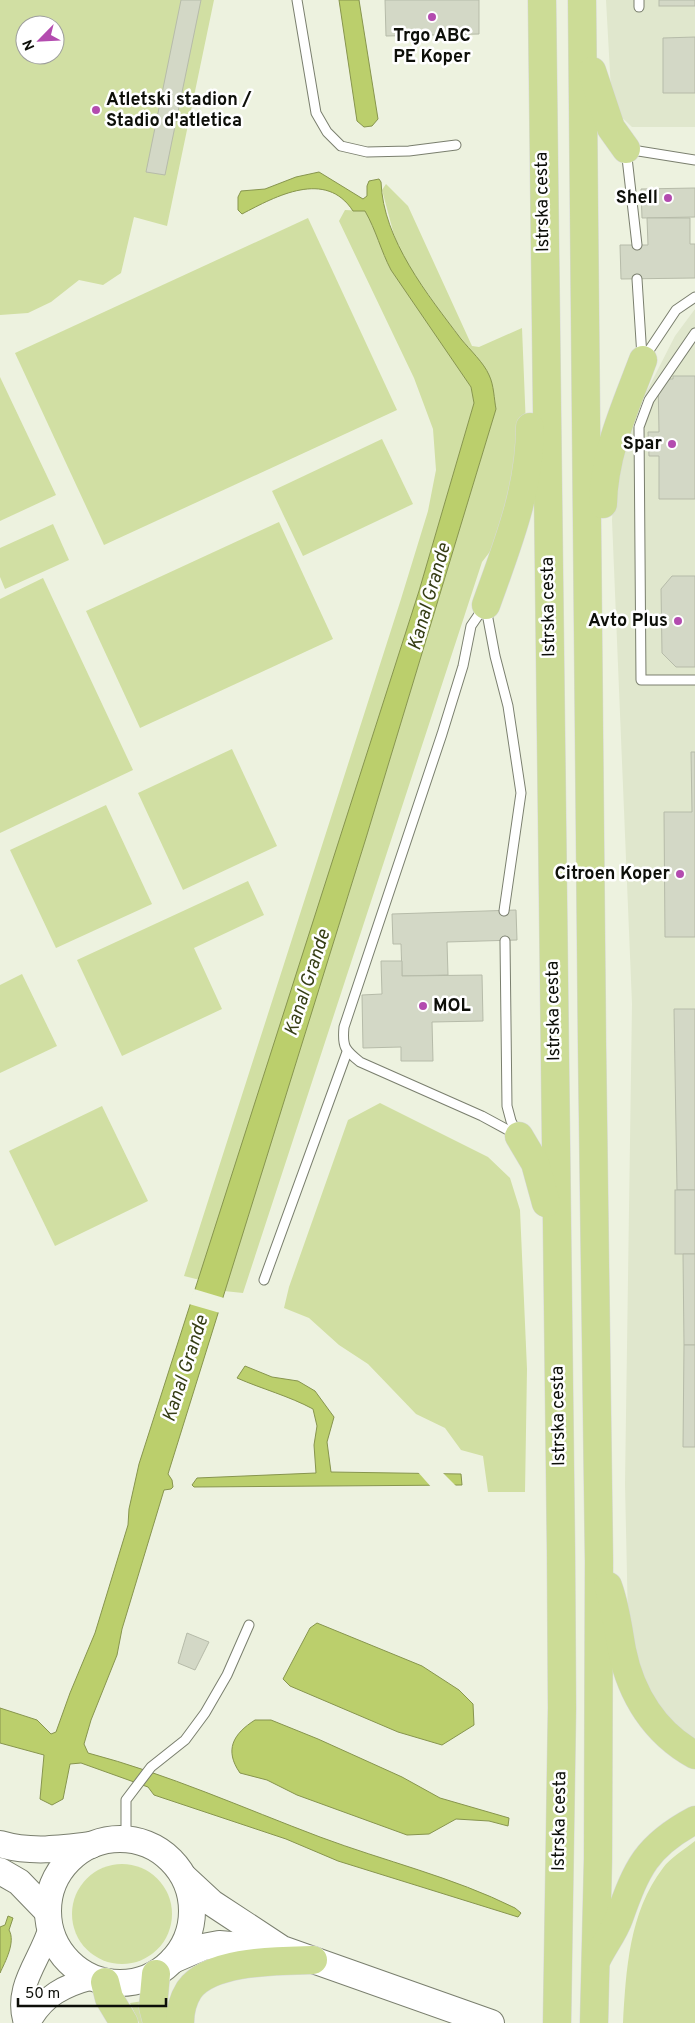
<svg xmlns="http://www.w3.org/2000/svg" width="695" height="2023" viewBox="0 0 695 2023" font-family="Overpass,sans-serif">
<rect width="100%" height="100%" fill="#edf2df"/>
<!-- built -->
<g fill="#e0e7cd">
<polygon points="606,0 695,0 695,127 632,127 612,108"/>
<polygon points="695,309 695,1744 669,1723 642,1680 628,1622 625,1484 632,1004 612,520 616,463 627,430 675,336"/>
</g>
<!-- green -->
<g fill="#d1dfa3" fill-rule="evenodd">
<path d="M 0,0 L 214,0 L 167,226 L 134,217 L 121,273 L 103,285 L 79,280 L 51,302 L 28,313 L 0,315 ZM 25,25 L 55,25 L 55,55 L 25,55 Z"/>
<polygon points="386,184 408,206 472,346 479,347 522,328 526,427 502,536 482,562 243,1293 224,1291 366,838 496,409 489,375 442,314 406,262 394,235 382,190"/>
<path d="M 345,210 L 365,211 C 376,230 381,251 391,270 L 471,387 L 474,403 L 419,591 L 200,1280 L 184,1276 L 401,599 L 428,511 L 436,470 L 433,429 L 414,378 L 339,221 Z"/>
<polygon points="308,218 397,410 104,545 15,353"/>
<polygon points="0,377 56,495 0,521"/>
<polygon points="382,439 413,504 303,556 272,491"/>
<polygon points="279,522 333,639 140,728 86,611"/>
<polygon points="53,524 69,560 5,589 0,577 0,548"/>
<polygon points="43,578 133,770 0,833 0,599"/>
<polygon points="232,749 277,846 183,890 138,793"/>
<polygon points="106,805 152,904 56,948 10,850"/>
<polygon points="248,881 264,915 194,948 222,1009 122,1056 77,960"/>
<polygon points="22,974 57,1046 0,1073 0,985"/>
<polygon points="380,1103 488,1157 510,1178 520,1210 527,1369 525,1492 488,1492 483,1456 461,1450 445,1428 416,1414 368,1364 339,1345 309,1318 284,1308 289,1287 348,1120"/>
<polygon points="102,1106 148,1201 55,1246 9,1151"/>
<path d="M 695,1841 L 695,2023 L 623,2023 C 626,1971 629,1912 663,1868 C 670,1858 685,1849 695,1841 Z"/>
<circle cx="122" cy="1914" r="50"/>
<polygon points="143,2001 147,2023 139,2023 130,2003"/>
</g>
<!-- water -->
<g fill="#bbcf6c" stroke="#87954e">
<polygon points="339,0 359,0 378,119 372,126 364,127 357,121"/>
<path d="M 319,172 L 363,199 L 367,196 L 367,186 L 369,181 L 379,179 L 381,182 C 383,240 428,295 461,339 C 470,350 484,363 489,375 C 494,385 494,399 496,409 L 366,838 L 168,1474 L 172,1480 L 173,1487 L 171,1489 L 164,1490 L 122,1629 L 117,1655 L 91,1720 L 84,1744 L 88,1753 C 168,1774 243,1808 320,1837 C 384,1861 453,1877 515,1908 L 521,1913 L 518,1917 L 338,1861 L 286,1839 L 154,1795 L 148,1787 L 81,1763 L 70,1764 L 63,1799 L 52,1805 L 40,1799 L 44,1755 L 0,1743 L 0,1708 L 37,1720 L 51,1734 L 56,1732 L 70,1693 L 95,1633 L 128,1525 L 129,1509 L 139,1464 L 419,591 L 474,403 L 471,387 L 391,270 C 381,251 376,230 365,211 L 353,211 C 326,169 276,196 242,214 L 238,210 L 238,197 L 241,191 L 265,189 L 296,177 Z"/>
<path d="M 245,1366 L 272,1377 L 298,1381 L 315,1391 L 334,1417 L 327,1442 L 331,1472 L 461,1474 L 462,1485 L 194,1487 L 192,1485 L 197,1478 L 316,1473 L 314,1445 L 317,1426 L 313,1409 C 289,1396 262,1389 237,1378 Z"/>
<polygon points="317,1623 422,1666 459,1690 473,1704 474,1725 442,1745 398,1732 290,1686 283,1679 310,1628"/>
<path d="M 255,1720 L 271,1720 L 318,1739 L 402,1777 L 440,1798 L 509,1818 L 508,1826 L 489,1821 L 456,1819 L 429,1834 L 407,1835 L 297,1795 L 267,1780 L 240,1773 C 224,1750 233,1734 255,1720 Z"/>
<path d="M 8,1916 L 13,1918 L 9,1930 C 16,1942 5,1962 0,1973 L 0,1927 L 5,1925 Z"/>
</g>
<!-- pier -->
<g fill="#edf2df">
<polygon points="194,1289 224,1298 220,1313 189,1304"/>
<polygon points="417,1471 441,1471 458,1488 432,1488"/>
</g>
<!-- building -->
<g fill="#d3d8c6" stroke="#b6bba9">
<polygon points="181,0 201,0 165,175 146,172"/>
<polygon points="385,0 479,0 479,34 386,36"/>
<rect x="659" y="0" width="36" height="6"/>
<polygon points="695,37 695,93 663,93 663,38"/>
<polygon points="695,188 695,217 642,218 641,189"/>
<polygon points="647,218 690,218 690,244 695,244 695,278 621,279 620,245 648,245"/>
<polygon points="673,376 695,376 695,499 659,499 659,456 649,456 648,432 659,432 658,379 673,379"/>
<polygon points="672,576 695,576 695,667 676,667 662,653 661,589"/>
<polygon points="691,752 695,752 695,937 665,937 664,812 692,812"/>
<polygon points="516,910 517,940 447,942 448,975 402,976 401,944 393,944 392,914"/>
<polygon points="381,961 402,961 402,976 482,975 483,1021 432,1022 433,1061 401,1061 401,1047 363,1048 362,995 382,994"/>
<polygon points="674,1009 695,1009 695,1190 677,1190"/>
<rect x="675" y="1190" width="20" height="64"/>
<polygon points="683,1254 695,1254 695,1345 684,1345"/>
<polygon points="684,1345 695,1345 695,1447 683,1447"/>
<polygon points="187,1633 209,1642 195,1670 178,1663"/>
</g>
<g fill="none" stroke-linecap="round" stroke-linejoin="round">
<defs>
<g id="service">
<polyline points="297,0 316,113 327,132 341,146 367,152 409,151 456,145"/>
<polyline points="639,0 639,7"/>
<polyline points="637,245 626,149 695,160"/>
<polyline points="637,279 642,357"/>
<polyline points="695,333 649,400 639,427 641,680 695,680"/>
<polyline points="644,358 676,310 695,297"/>
<path d="M 484,607 L 471,626 L 463,666 L 442,734 L 344,1027 C 342,1047 345,1050 360,1062 L 482,1116 L 517,1135"/>
<polyline points="486,608 495,656 508,706 521,793 504,911"/>
<polyline points="505,941 507,1106 511,1121 517,1133"/>
<polyline points="264,1280 347,1052"/>
<polyline points="126,1839 126,1800 151,1767 185,1740 205,1713 227,1675 249,1625"/>
</g>
<g id="tertiary">
<path d="M 25,2023 C 13,1986 41,1960 50,1927"/>
<path d="M 29,2023 C 43,1996 65,1985 93,1978"/>
</g>
<g id="secondary">
<circle cx="120" cy="1911" r="72"/>
<path d="M 0,1844 C 30,1853 61,1849 91,1845"/>
<polyline points="0,1871 19,1882 48,1912"/>
<polyline points="185,1878 212,1903 282,1949 491,2023"/>
<polyline points="173,1960 203,1947 219,1944 279,1949"/>
</g>
<g id="trunk">
<polyline points="542,0 561,1551 562,1708 557,2023"/>
<polyline points="582,0 592,1045 599,1561 598,1859 594,2023"/>
<polyline points="592,71 611,128 626,149"/>
<path d="M 603,504 C 604,453 625,408 643,360"/>
<path d="M 486,605 C 507,546 530,490 530,427"/>
<polyline points="519,1136 535,1163 546,1203"/>
<path d="M 608,1586 C 616,1608 618,1628 622,1650 C 631,1695 655,1733 695,1755"/>
<path d="M 597,1959 C 604,1945 614,1932 619,1918 C 637,1868 646,1846 695,1820"/>
<polyline points="156,1974 153,2007 157,2023"/>
<polyline points="105,1982 109,1998 124,2023"/>
<path d="M 180,2023 C 180,2011 182,2001 189,1990 C 210,1960 279,1961 313,1960"/>
</g>
</defs>
<!-- service casing -->
<use href="#service" stroke="#7a7f6e" stroke-width="11"/>
<!-- tertiary casing -->
<use href="#tertiary" stroke="#7a7f6e" stroke-width="24"/>
<!-- secondary casing -->
<use href="#secondary" stroke="#7a7f6e" stroke-width="28"/>
<!-- trunk casing -->
<use href="#trunk" stroke="#d8d9d8" stroke-width="29"/>
<!-- service -->
<use href="#service" stroke="#fff" stroke-width="9"/>
<!-- tertiary -->
<use href="#tertiary" stroke="#fff" stroke-width="22"/>
<!-- secondary -->
<use href="#secondary" stroke="#fff" stroke-width="26"/>
<!-- trunk -->
<use href="#trunk" stroke="#ccdc96" stroke-width="28"/>
</g>
<!-- markers -->
<g fill="#b34baf" stroke="#fff" stroke-width="2">
<circle cx="432" cy="17" r="5"/>
<circle cx="96" cy="110" r="5"/>
<circle cx="668" cy="198" r="5"/>
<circle cx="672" cy="444" r="5"/>
<circle cx="678" cy="621" r="5"/>
<circle cx="680" cy="874" r="5"/>
<circle cx="423" cy="1006" r="5"/>
</g>
<g text-anchor="middle" dominant-baseline="central" stroke-width="5" stroke-linejoin="round" paint-order="stroke">
<!-- poi labels -->
<g font-size="18" font-weight="bold" fill="#0d0f09" stroke="#fff" text-anchor="end">
<text x="432" y="36" text-anchor="middle">Trgo ABC<tspan x="432" dy="21">PE Koper</tspan></text>
<text x="106" y="100" text-anchor="start">Atletski stadion /<tspan x="106" dy="21">Stadio d'atletica</tspan></text>
<text x="658" y="198">Shell</text>
<text x="662" y="444">Spar</text>
<text x="668" y="621">Avto Plus</text>
<text x="670" y="874">Citroen Koper</text>
<text x="433" y="1006" text-anchor="start">MOL</text>
</g>
<!-- street labels -->
<g font-size="18" fill="#0d0f09" stroke="#fff">
<text transform="translate(543 202) rotate(-91)">Istrska cesta</text>
<text transform="translate(549 607) rotate(-91)">Istrska cesta</text>
<text transform="translate(554 1011) rotate(-91)">Istrska cesta</text>
<text transform="translate(559 1416) rotate(-91)">Istrska cesta</text>
<text transform="translate(560 1821) rotate(-89)">Istrska cesta</text>
</g>
<!-- water labels -->
<g font-size="19" font-style="italic" fill="#363e15" stroke="#fff">
<text transform="translate(430 597) rotate(-74)">Kanal Grande</text>
<text transform="translate(308 983) rotate(-72)">Kanal Grande</text>
<text transform="translate(186 1369) rotate(-72)">Kanal Grande</text>
</g>
</g>
<!-- north arrow -->
<g transform="translate(40 40) rotate(246)"><circle r="24" fill="#ffffff" stroke="#9e9f9d"/>
<path d="M0-4L9 19L0 12L-9 19Z" fill="#b34baf"/>
<text y="-8" font-size="14" font-weight="bold" text-anchor="middle" fill="#0d0f09">N</text>
</g>
<!-- scale -->
<path d="M18 1998v8h148v-8" fill="none" stroke="#0d0f09" stroke-width="2.5"/>
<text x="25" y="1998" font-size="15" fill="#0d0f09" stroke="#ffffff" stroke-width="4" paint-order="stroke">50 m</text>
</svg>
